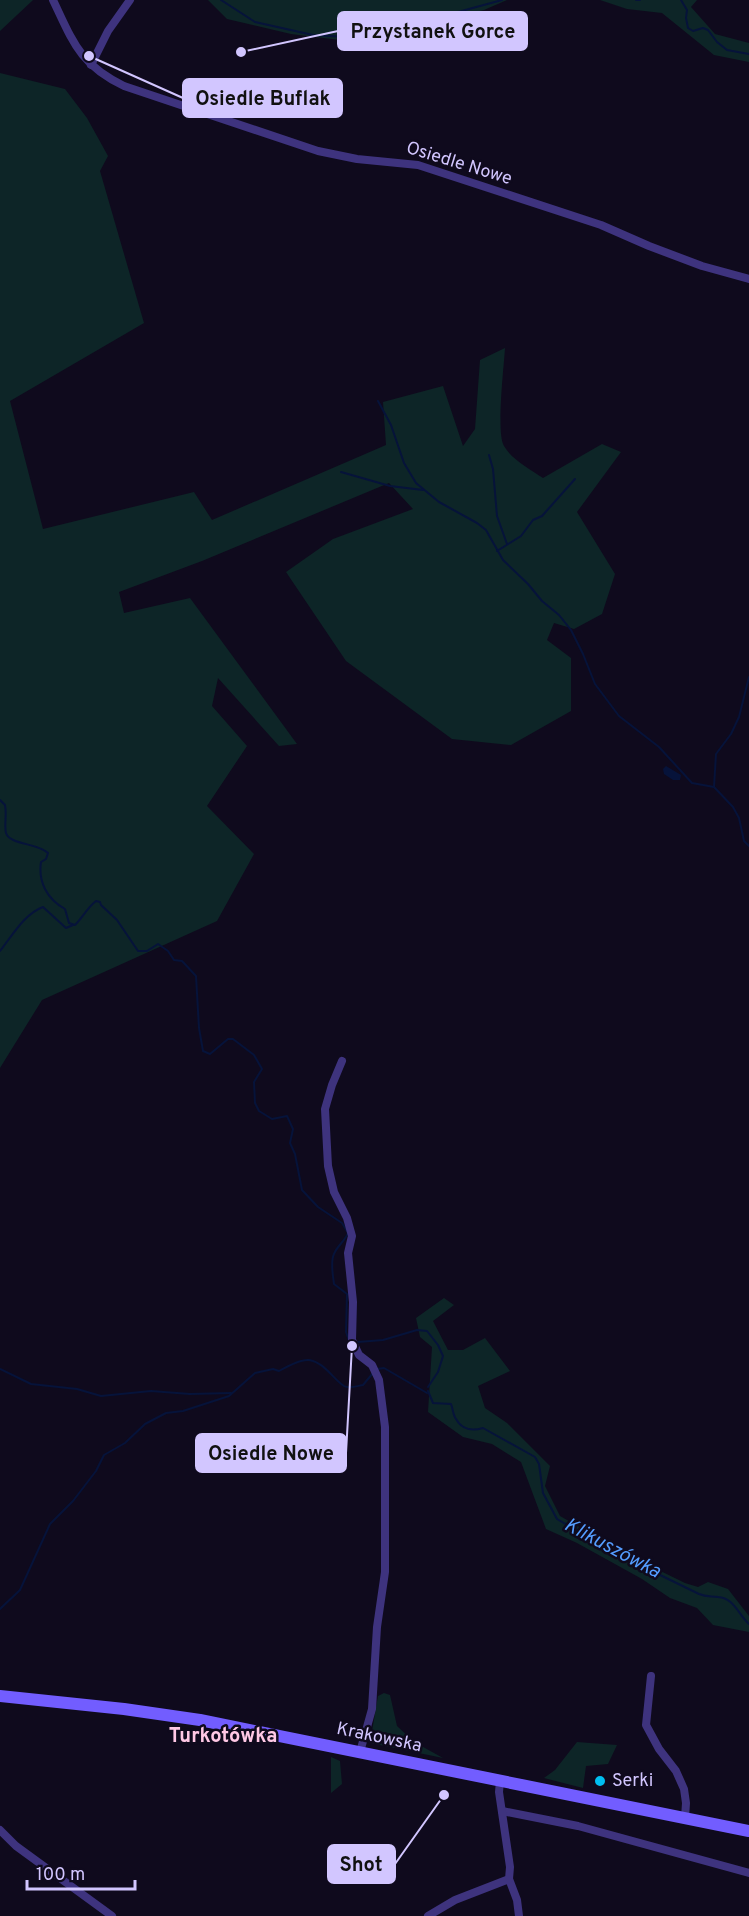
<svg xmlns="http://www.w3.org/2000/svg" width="749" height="1916" viewBox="0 0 749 1916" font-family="Overpass,sans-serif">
<rect width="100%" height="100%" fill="#0f0a1d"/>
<!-- green -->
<g fill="#0d2527">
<polygon points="0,0 33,0 0,31"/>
<polygon points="208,0 507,0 484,10 348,41 291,34 227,19"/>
<polygon points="600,0 697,0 691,7 715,34 749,43 749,62 714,55 662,13 627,9"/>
<path d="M 0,73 L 65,89 L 87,118 L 108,156 L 100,171 L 144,323 L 10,401 L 43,529 L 194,492 L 212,520 L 386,445 L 383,402 L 443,386 L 463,446 L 475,429 L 480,360 L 505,348 C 504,366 496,433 504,446 C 512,460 530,469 543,478 L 602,444 L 621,452 L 577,512 L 615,574 L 602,614 L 574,629 L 554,623 L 547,640 L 571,658 L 571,711 L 511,745 L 452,739 L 346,661 L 286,572 L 333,539 L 413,509 L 389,483 L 202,561 L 119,592 L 124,613 L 190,598 L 297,744 L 279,746 L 218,678 L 212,706 L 247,746 L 207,806 L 254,854 L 217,921 L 42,1000 L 0,1068 Z"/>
<polygon points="444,1298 454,1305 433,1321 448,1350 463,1350 485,1338 510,1371 478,1386 485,1408 507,1423 550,1466 545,1486 560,1516 636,1559 685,1583 698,1587 708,1582 728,1589 749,1616 749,1632 713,1625 697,1608 670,1598 642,1579 577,1543 546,1529 521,1462 492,1444 463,1437 428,1412 432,1347 420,1337 416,1318"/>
<polygon points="384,1693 390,1695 397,1726 414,1742 443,1758 370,1743 378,1696"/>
<polygon points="577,1742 617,1745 608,1764 586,1766 583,1788 544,1778 555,1770"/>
<polygon points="331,1757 340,1761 342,1784 331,1793"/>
</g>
<!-- water -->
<polygon fill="#06133a" points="666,766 681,775 680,780 673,780 664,774 663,769"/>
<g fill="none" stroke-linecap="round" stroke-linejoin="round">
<!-- stream -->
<g stroke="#06133a" stroke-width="2">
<polyline points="221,0 255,22 313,35 383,39 436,18 502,0"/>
<polyline points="636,0 640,0"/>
<polyline points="681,0 687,10 686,18 688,28 693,31 703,28 708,30 717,42 727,50 749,54"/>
<polyline points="378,401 391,425 404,463 416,483 439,502 477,523 486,530 503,560 528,584 542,601 559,615 571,630 583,654 595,684 619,716 659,747 692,783 714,787 733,807 739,818 744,841 749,846"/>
<polyline points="489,455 493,469 497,516 507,544"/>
<polyline points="341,472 390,486 423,490"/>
<polyline points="497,551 521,536 533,520 542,516 575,479"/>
<polyline points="714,787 716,754 731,734 739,717 749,677"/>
<path d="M 0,800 L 5,805 C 7,814 4,826 6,833 C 10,845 38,843 48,853 L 46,859 L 41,862 C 38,882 47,899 65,909 L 69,923 L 75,925 C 83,917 87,908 96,901 L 100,902 L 101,905 L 117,920 L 138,951 L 147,951 L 158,944 L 168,951 L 174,960 L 182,961 L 196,976 L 199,1028 L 203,1051 L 210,1054 L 228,1039 L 233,1039 L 254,1055 L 262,1069 L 254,1082 L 255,1103 L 259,1111 L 272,1119 L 287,1116 L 293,1129 L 290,1143 L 295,1154 L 302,1190 L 318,1207 L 342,1223 L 348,1233 C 345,1241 337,1246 334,1254 C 330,1262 333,1275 334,1284 L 347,1294 L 346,1332 L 350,1343"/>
<path d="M 0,951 C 12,936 24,914 43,907 L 66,928 L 73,925"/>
<polyline points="358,1342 383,1340 417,1330 427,1331 438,1345 443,1356 438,1372 428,1387"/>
<polyline points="0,1369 31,1384 77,1389 101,1396 151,1391 190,1394 231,1393"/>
<polyline points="377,1369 384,1368 427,1393"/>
<path d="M 428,1391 L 433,1403 L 451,1404 C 453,1409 453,1415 456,1419 C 462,1430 473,1431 483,1428 L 535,1457 L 539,1464 L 543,1493 L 557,1519 L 615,1553 L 699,1594 C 706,1597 710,1596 718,1597 C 734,1598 738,1614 749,1624"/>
<path d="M 0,1609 L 20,1590 L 50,1524 L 73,1501 L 96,1471 L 104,1455 L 125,1443 L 145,1424 L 166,1413 L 183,1411 L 229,1396 L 255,1373 L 273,1369 L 279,1371 C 286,1367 301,1359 309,1360 C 324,1362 333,1379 344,1386 C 349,1389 357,1386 363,1385 L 373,1373"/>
</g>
<!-- minor -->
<g stroke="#3e337e" stroke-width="8">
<path d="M 53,0 C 73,42 80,65 124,86 L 318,151 L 357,159 L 418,165 L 601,225 L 649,246 L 702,266 L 749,279"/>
<polyline points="91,65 108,31 130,0"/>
<polyline points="342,1061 332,1085 325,1109 328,1166 334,1192 347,1218 352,1236 348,1253 353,1302 352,1340 359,1355 372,1365 379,1380 385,1427 385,1572 377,1627 372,1709 360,1752"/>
<polyline points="651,1676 646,1725 659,1749 676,1771 684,1789 686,1803 685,1818"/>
<polyline points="502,1811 578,1826 749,1873"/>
<polyline points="0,1830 16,1846 112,1916"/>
<polyline points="509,1879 517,1900 519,1916"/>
<polyline points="428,1916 455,1900 509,1879 510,1867 499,1792 500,1781"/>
</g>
<!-- secondary -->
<polyline stroke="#725dff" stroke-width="12" points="0,1696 124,1709 200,1720 749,1831"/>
</g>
<!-- markers -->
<circle fill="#00bff1" stroke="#0f0a1d" stroke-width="2" cx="600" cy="1781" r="6"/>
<g text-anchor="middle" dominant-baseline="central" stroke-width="5" stroke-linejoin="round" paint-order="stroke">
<!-- street labels -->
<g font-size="18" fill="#d2c6ff" stroke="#0f0a1d">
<text transform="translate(459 164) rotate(17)">Osiedle Nowe</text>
<text transform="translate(379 1738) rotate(12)">Krakowska</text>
</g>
<!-- poi labels -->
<g font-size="18" fill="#d2c6ff" stroke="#0f0a1d" text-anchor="start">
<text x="612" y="1781">Serki</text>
</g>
<!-- water labels -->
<g font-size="20" font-style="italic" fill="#549dff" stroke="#0f0a1d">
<text transform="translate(612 1549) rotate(28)">Klikuszówka</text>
</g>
<!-- neighbourhood labels -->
<g font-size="20" font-weight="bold" fill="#ffc8e5" stroke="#0f0a1d">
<text x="223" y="1737">Turkotówka</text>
</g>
</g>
<!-- callouts -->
<path fill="none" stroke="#d2c6ff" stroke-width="2" d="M241 52L338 31M89 56L183 98M352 1346L346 1453M444 1795L395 1864"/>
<g fill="#d2c6ff" stroke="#0f0a1d" stroke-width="2">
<circle cx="241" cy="52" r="6"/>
<circle cx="89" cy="56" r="6"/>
<circle cx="352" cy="1346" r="6"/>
<circle cx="444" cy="1795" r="6"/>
</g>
<g fill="#d2c6ff" stroke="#d2c6ff" stroke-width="2">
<rect x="338" y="12" width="189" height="38" rx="6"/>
<rect x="183" y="79" width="159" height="38" rx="6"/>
<rect x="196" y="1434" width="150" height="38" rx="6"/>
<rect x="328" y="1845" width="67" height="38" rx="6"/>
</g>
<g font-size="20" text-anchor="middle" font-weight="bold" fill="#111">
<text x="433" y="38">Przystanek Gorce</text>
<text x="263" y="105">Osiedle Buflak</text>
<text x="271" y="1460">Osiedle Nowe</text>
<text x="361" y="1871">Shot</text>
</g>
<!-- scale -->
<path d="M27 1880v9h108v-9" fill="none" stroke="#d2c6ff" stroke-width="3"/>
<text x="36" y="1880" font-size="18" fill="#d2c6ff" stroke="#0f0a1d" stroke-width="4.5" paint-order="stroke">100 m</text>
</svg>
